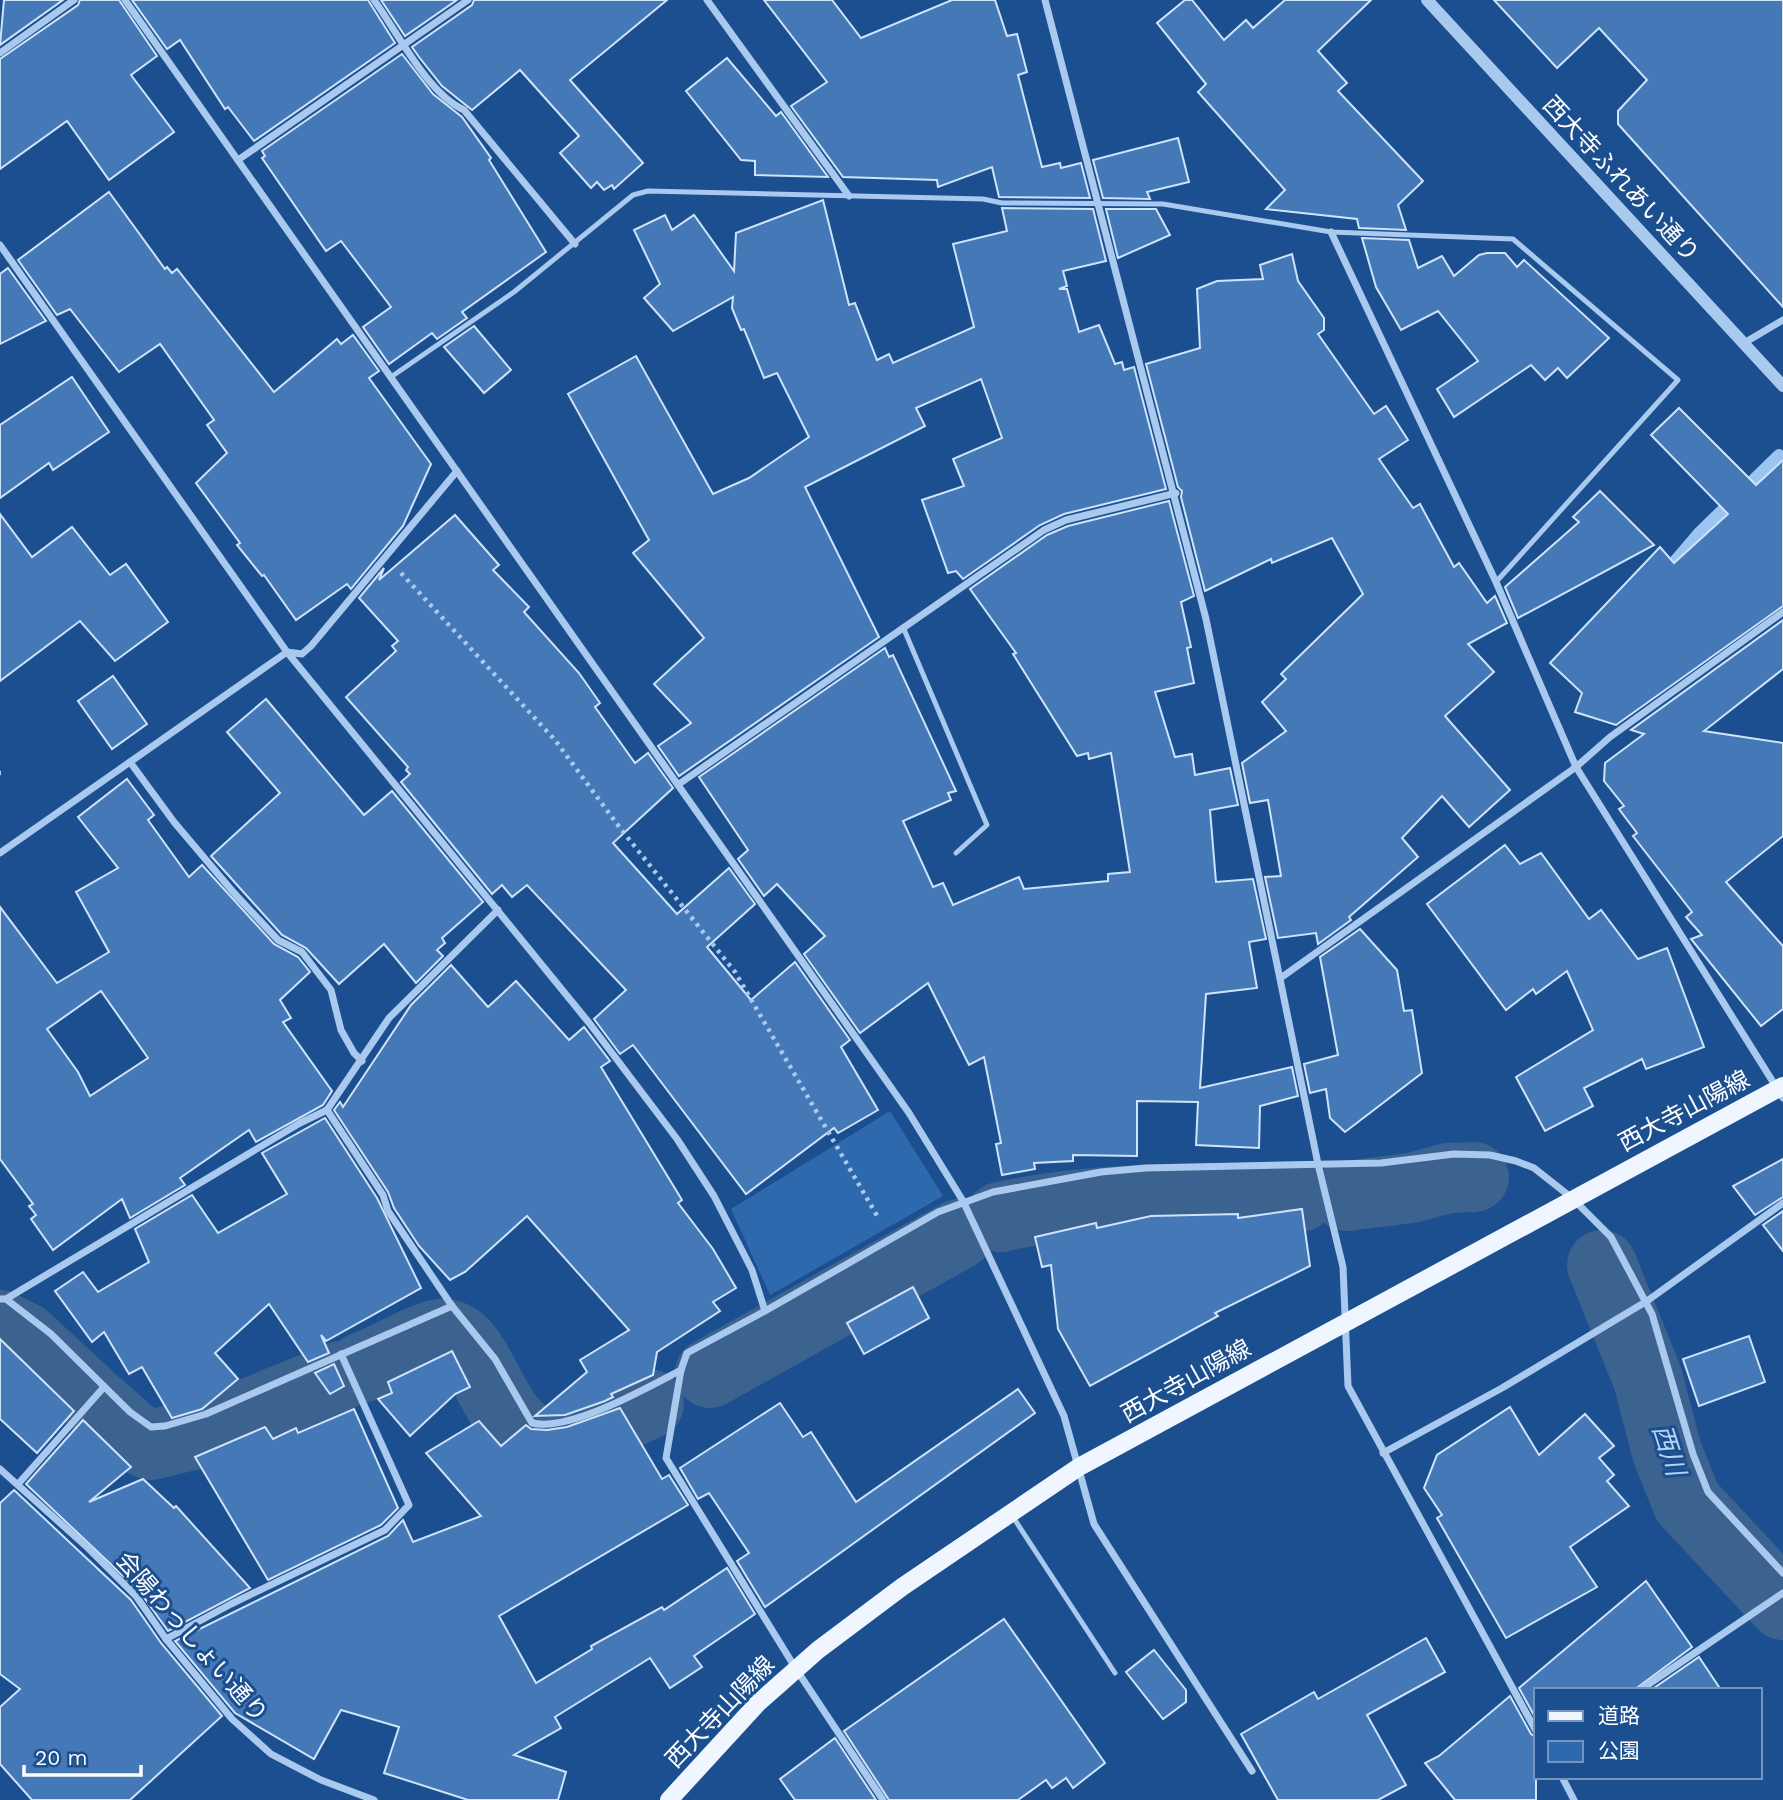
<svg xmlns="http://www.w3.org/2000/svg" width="1783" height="1800" viewBox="0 0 1783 1800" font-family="'Work Sans','Noto Sans JP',sans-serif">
<rect width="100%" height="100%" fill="#1b4f8f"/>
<!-- green -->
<polygon fill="#2e69ad" points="890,1111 943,1196 770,1295 731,1209"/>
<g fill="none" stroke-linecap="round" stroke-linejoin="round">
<!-- stream -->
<polyline stroke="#9cc4f0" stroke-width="12" points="1665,573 1700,532 1779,455"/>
<!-- river -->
<g stroke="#3c6290" stroke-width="70">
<polyline points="1346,1196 1411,1188 1448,1178 1474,1177"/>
<path d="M 1000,1217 C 1098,1195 1200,1199 1300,1197"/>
<polyline points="1602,1265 1648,1379 1667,1452 1687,1502 1783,1605"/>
<polyline points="0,1325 24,1337 87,1395"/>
<path d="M 361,1368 C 377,1362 427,1335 440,1334 C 485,1330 490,1439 549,1442 C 561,1443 633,1411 649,1404"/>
<polyline points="710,1373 959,1234"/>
<polyline points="98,1405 134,1437 151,1445 204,1432 340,1376"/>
</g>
</g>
<!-- building -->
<g fill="#4478b7" stroke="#cfe3fa" stroke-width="2" fill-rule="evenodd">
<polygon points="4,0 63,0 0,45"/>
<polygon points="80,0 119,0 157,56 131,75 174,132 109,180 67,121 0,169 0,59 78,5"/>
<polygon points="132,0 368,0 395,43 254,141 228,107 225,109 180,40 167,49"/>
<polygon points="381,0 457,0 405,36"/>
<polygon points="474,0 667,0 570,80 643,163 614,189 612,185 604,190 597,182 591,188 560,153 579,136 520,70 472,110 442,86 419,57 412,47 472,5"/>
<polygon points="764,0 832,0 861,38 952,0 995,0 1007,36 1017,34 1027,72 1018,75 1042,167 1060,163 1061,168 1081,163 1090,198 999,197 992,167 938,187 937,180 843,177 791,106 827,82"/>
<polygon points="1185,0 1192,0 1224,40 1246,20 1253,28 1285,0 1371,0 1318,51 1347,83 1338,91 1423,181 1398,205 1406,230 1359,228 1357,219 1266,209 1285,190 1198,92 1206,84 1157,23"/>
<polygon points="1494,0 1783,0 1783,307 1618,124 1618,111 1647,80 1599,28 1557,68"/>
<polygon points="402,54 433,94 462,117 491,158 489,160 546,252 462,312 467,318 437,339 432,333 389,364 363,327 391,307 341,241 326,251 262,158 265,156 262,151"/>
<polygon points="727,58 776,116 781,112 828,177 755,175 755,161 741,160 686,91"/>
<polygon points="1178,138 1189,182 1147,192 1150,199 1103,198 1093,160"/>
<polygon points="109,192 165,269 167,267 172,273 177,269 274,392 337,339 341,344 353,335 379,371 369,378 431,464 403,526 351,589 347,584 296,620 264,575 262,576 237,545 240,543 196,483 227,453 207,425 214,420 160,344 119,372 70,309 57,315 18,260"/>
<polygon points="823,200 849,305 855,303 877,360 889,354 893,363 974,327 953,244 1007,231 1002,208 1093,209 1106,261 1063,271 1067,286 1059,289 1067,289 1079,332 1099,325 1115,364 1122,362 1124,370 1134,367 1166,489 1064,514 1040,525 963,579 956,571 948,573 922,500 964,486 953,459 1002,438 981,379 916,408 925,426 805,487 879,637 679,776 658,746 691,723 654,684 704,638 633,553 649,540 568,394 636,356 713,494 749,478 809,437 777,373 764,378 744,329 741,330 732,308 733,297 673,331 644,298 660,284 634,230 665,215 672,230 694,215 734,271 736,233"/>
<polygon points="1106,209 1156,209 1170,235 1118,258"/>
<polygon points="1362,238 1409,240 1418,268 1442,256 1454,276 1479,255 1487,253 1505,253 1517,267 1524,260 1609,338 1567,378 1558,368 1545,380 1531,365 1454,417 1437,389 1478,361 1438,311 1401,330 1376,287"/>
<polygon points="1292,254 1298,281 1324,318 1324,330 1318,334 1374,414 1386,406 1408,440 1379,459 1413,508 1420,504 1454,567 1459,563 1487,603 1495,596 1507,623 1468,644 1494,672 1445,716 1510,790 1469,827 1442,796 1402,838 1418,857 1349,917 1351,920 1318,944 1316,933 1278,938 1265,877 1281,876 1268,800 1250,803 1242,763 1286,731 1262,702 1286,679 1281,674 1363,594 1332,538 1272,563 1271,559 1205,591 1181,497 1182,491 1178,487 1146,364 1200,348 1197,289 1217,281 1263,279 1260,265"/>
<polygon points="8,268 46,321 0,344 0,274"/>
<polygon points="474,326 511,370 484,393 444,347"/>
<polygon points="72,377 109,432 53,470 49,463 0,498 0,425"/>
<polygon points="1679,408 1756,485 1783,460 1783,606 1616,725 1575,712 1582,693 1550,663 1660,547 1674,563 1728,514 1651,435"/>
<polygon points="1600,491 1654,545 1518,618 1505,587 1579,522 1573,517"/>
<polygon points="1169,501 1194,596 1181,602 1191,647 1187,648 1194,683 1155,692 1175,757 1192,754 1195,775 1230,768 1238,805 1210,810 1216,882 1253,879 1266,939 1249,942 1257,988 1206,994 1200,1088 1292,1067 1298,1096 1260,1106 1259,1148 1196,1145 1198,1102 1137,1101 1137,1156 1073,1155 1073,1161 1034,1163 1035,1169 1002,1175 996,1144 1001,1143 984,1057 969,1065 928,983 860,1033 804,954 825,936 777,884 764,896 738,859 748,850 699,777 885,648 889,657 893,655 956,791 948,793 951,800 903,821 933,887 943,883 953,905 1019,877 1024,889 1108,881 1108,874 1130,872 1111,753 1089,759 1088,753 1077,756 1013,654 1016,653 970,589 1047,535 1068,526"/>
<polygon points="0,514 32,557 72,527 110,575 126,564 168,622 115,661 80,621 0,681"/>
<polygon points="455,515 499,565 493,570 529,607 524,612 579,673 600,703 595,707 635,763 648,753 673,788 613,843 677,914 729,868 755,904 707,947 751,1000 795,962 850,1040 841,1047 878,1110 838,1133 834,1128 746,1194 633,1045 620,1054 594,1019 626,990 527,885 512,897 502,885 492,894 401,782 410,774 406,770 408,767 346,697 396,651 392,646 398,641 359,598 384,568 379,580"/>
<polygon points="1783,620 1783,669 1704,731 1783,743 1783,836 1726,882 1783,946 1783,1009 1761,1026 1691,939 1702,935 1686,917 1692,912 1633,836 1637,833 1619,809 1624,806 1604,781 1605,763 1644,734 1631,730"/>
<polygon points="113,676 147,724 112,749 78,701"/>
<polygon points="266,699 364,815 392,791 483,902 442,938 445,943 437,950 443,956 416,983 384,944 339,984 306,948 282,935 211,856 280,793 227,732"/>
<path d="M 127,779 L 154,815 L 148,820 L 189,877 L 202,865 L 274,944 L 298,957 L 310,972 L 280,1000 L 291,1018 L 283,1022 L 332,1091 L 323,1105 L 256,1142 L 249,1130 L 180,1178 L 185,1185 L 130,1218 L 122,1199 L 53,1250 L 31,1219 L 36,1215 L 29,1206 L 33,1204 L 0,1159 L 0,907 L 57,983 L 109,952 L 76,892 L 118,868 L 78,817 ZM 101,991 L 148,1058 L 90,1096 L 78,1072 L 47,1029 Z"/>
<polygon points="1505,845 1520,864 1541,853 1589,919 1601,910 1638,959 1667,948 1704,1047 1646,1069 1642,1059 1584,1088 1593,1106 1545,1131 1516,1077 1593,1030 1567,971 1536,994 1533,989 1506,1010 1427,904"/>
<polygon points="1360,929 1397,970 1404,1011 1412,1010 1422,1073 1345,1132 1330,1118 1326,1089 1310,1093 1304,1064 1338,1055 1320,957"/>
<polygon points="451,965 488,1007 516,981 569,1040 584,1027 610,1061 601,1067 682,1200 678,1203 713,1249 736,1288 713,1302 720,1311 657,1352 653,1375 611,1394 613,1397 605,1401 565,1415 535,1416 587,1372 580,1360 629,1330 527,1216 465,1272 450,1280 419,1246 394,1208 388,1192 334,1110 340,1102 343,1107 411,1005"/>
<polygon points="325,1118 377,1198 421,1288 326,1341 321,1335 329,1353 308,1362 269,1304 215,1353 238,1379 202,1409 172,1418 142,1367 129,1374 104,1332 92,1342 55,1291 83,1272 98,1292 149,1262 135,1229 192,1195 218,1233 287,1194 262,1153"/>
<polygon points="1783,1159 1783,1197 1755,1215 1733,1186"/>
<polygon points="1302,1209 1310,1266 1215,1313 1218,1316 1090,1386 1058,1329 1051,1265 1042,1267 1035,1237 1096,1223 1097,1228 1151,1216 1238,1214 1238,1218"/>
<polygon points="1783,1211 1783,1251 1763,1225"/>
<polygon points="913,1287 929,1318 864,1354 847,1323"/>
<polygon points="1749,1336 1765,1382 1699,1406 1683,1359"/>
<polygon points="0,1339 74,1411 37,1453 0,1419"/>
<polygon points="452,1351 470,1387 455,1394 410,1436 378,1399 392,1393 388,1382"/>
<polygon points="334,1364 344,1386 330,1394 315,1373"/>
<polygon points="1018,1389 1035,1413 765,1607 737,1561 749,1553 709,1493 698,1499 680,1468 780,1403 803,1437 811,1432 856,1502"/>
<polygon points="1510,1407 1539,1455 1585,1414 1614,1446 1599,1458 1614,1475 1607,1481 1629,1506 1570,1547 1597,1587 1506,1638 1437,1518 1442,1515 1424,1488 1437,1455"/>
<polygon points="620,1408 662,1479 669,1475 688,1505 499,1616 536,1683 592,1649 591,1646 662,1607 664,1610 727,1568 755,1614 694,1656 702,1667 670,1688 650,1658 555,1717 561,1728 514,1755 566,1772 558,1800 468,1800 384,1773 399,1727 341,1710 314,1759 235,1713 175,1641 388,1536 403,1520 413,1542 481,1516 426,1453 479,1421 501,1446 526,1425 531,1429 547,1430 567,1427"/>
<polygon points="354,1409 398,1508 381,1525 268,1580 195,1457 265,1427 273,1439 296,1428 298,1433"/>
<polygon points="83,1420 131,1467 89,1502 143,1479 174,1508 176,1506 250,1588 168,1631 140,1592 26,1484"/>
<polygon points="14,1490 131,1600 161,1643 222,1716 130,1800 32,1800 0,1764 0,1707 20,1689 0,1674 0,1503"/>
<polygon points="1646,1581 1692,1647 1634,1690 1536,1690 1536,1719 1519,1688"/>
<polygon points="1004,1619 1105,1763 1073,1788 1066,1778 1052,1788 1046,1780 1018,1800 889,1800 844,1731"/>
<polygon points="1426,1638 1445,1672 1367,1715 1406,1785 1378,1800 1278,1800 1241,1734 1314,1692 1318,1699"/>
<polygon points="1154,1650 1186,1690 1186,1702 1163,1719 1126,1672"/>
<polygon points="1699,1657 1721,1690 1651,1690"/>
<polygon points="1510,1696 1531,1734 1536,1737 1536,1800 1455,1800 1425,1763 1439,1756"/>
<polygon points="835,1738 876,1800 795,1800 780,1779"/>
</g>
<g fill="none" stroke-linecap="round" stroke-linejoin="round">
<!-- path -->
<g stroke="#a9c9ee" stroke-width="4.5" stroke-dasharray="3.5 5" stroke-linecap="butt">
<polyline points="401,573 555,740 620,828 735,972 879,1219"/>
<polyline points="0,773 1,773"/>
</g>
<!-- service -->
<g stroke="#a9c9ee" stroke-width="5">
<polyline points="391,377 514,292 633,195 648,191 983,199 1002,203 1163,204 1331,232 1513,239 1678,380 1496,582"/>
<polyline points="903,627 987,825 956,853"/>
<polyline points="1013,1517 1115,1673"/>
</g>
<!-- minor -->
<g stroke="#a9c9ee" stroke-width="7">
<polyline points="125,0 909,1113 963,1201 1064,1416 1094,1524 1252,1771"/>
<path d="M 374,0 C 398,33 427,93 464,110 L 575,244"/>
<polyline points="707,0 849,196"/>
<polyline points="1045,0 1206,619 1318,1164 1343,1267 1348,1386 1536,1731"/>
<polyline points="0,53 74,0"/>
<polyline points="238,160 468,0"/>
<polyline points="1331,232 1496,582 1576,767 1783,1098"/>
<polyline points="0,245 287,652 590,1024 677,1139 714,1196 752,1270 765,1311 687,1353 681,1370 666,1458 796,1669 883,1800"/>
<polyline points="1744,343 1783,320"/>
<polyline points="130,762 174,822 234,893 278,940 302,952 331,990 341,1030 354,1053 362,1061"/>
<polyline points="679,784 1044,530 1066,520 1176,493"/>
<polyline points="0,853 287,652 302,654 311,646 457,471"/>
<polyline points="1282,977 1576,767 1610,737 1783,612"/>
<path d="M 327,1110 L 383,1195 L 388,1211 L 452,1306 L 495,1359 L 532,1423 C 569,1432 647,1388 681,1370"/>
<polyline points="0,1299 6,1299 300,1123 327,1110 389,1018 498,910"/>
<polyline points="6,1299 51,1334 130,1412 151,1427 165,1426 206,1414 452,1306"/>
<polyline points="765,1311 938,1212 993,1192 1101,1172 1146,1168 1381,1163 1454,1154 1490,1155 1516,1161 1534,1168 1572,1198 1611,1237 1652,1314 1693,1454 1708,1492 1783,1573"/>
<polyline points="1383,1453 1502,1388 1647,1301 1783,1203"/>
<polyline points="0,1469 88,1548 136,1596 166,1639 232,1719 271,1754 321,1780 374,1800"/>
<polyline points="19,1483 104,1387"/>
<polyline points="166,1639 231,1604 385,1530 409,1505 341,1354"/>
<polyline points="1640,1690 1783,1593"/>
<polyline points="1562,1777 1574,1800"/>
</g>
<!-- tertiary -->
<polyline stroke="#a9c9ee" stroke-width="12" points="1427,0 1783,386"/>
<!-- primary -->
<polyline stroke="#f0f6ff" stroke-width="18" points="669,1800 758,1703 818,1650 902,1587 1079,1467 1783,1086"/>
</g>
<g text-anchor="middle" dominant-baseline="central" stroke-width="6" stroke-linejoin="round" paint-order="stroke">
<!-- street labels -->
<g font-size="24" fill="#fff" stroke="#1b4f8f">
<text transform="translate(1621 179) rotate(47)">西大寺ふれあい通り</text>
<text transform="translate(1684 1111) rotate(-28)">西大寺山陽線</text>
<text transform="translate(1186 1381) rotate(-29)">西大寺山陽線</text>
<text transform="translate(192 1637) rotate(49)">会陽わっしょい通り</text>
<text transform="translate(720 1712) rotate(-46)">西大寺山陽線</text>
</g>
<!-- water labels -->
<g font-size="26" font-style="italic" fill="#b5d3f5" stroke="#1b4f8f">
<text transform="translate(1669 1450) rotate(72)">西川</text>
</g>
</g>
<!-- legend -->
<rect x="1534" y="1688" width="228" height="91" fill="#1b4f8f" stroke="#7695bc" stroke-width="2"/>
<rect x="1548" y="1711" width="35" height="10" fill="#f0f6ff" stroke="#7695bc" stroke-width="2"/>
<text x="1598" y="1723" font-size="21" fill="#ffffff">道路</text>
<rect x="1548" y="1741" width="35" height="21" fill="#2e69ad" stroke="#7695bc" stroke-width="2"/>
<text x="1598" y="1758" font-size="21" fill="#ffffff">公園</text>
<!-- scale -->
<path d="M24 1765v10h117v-10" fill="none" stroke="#ffffff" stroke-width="3.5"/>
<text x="35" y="1765" font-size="21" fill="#ffffff" stroke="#1b4f8f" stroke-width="5" paint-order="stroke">20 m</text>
</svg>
